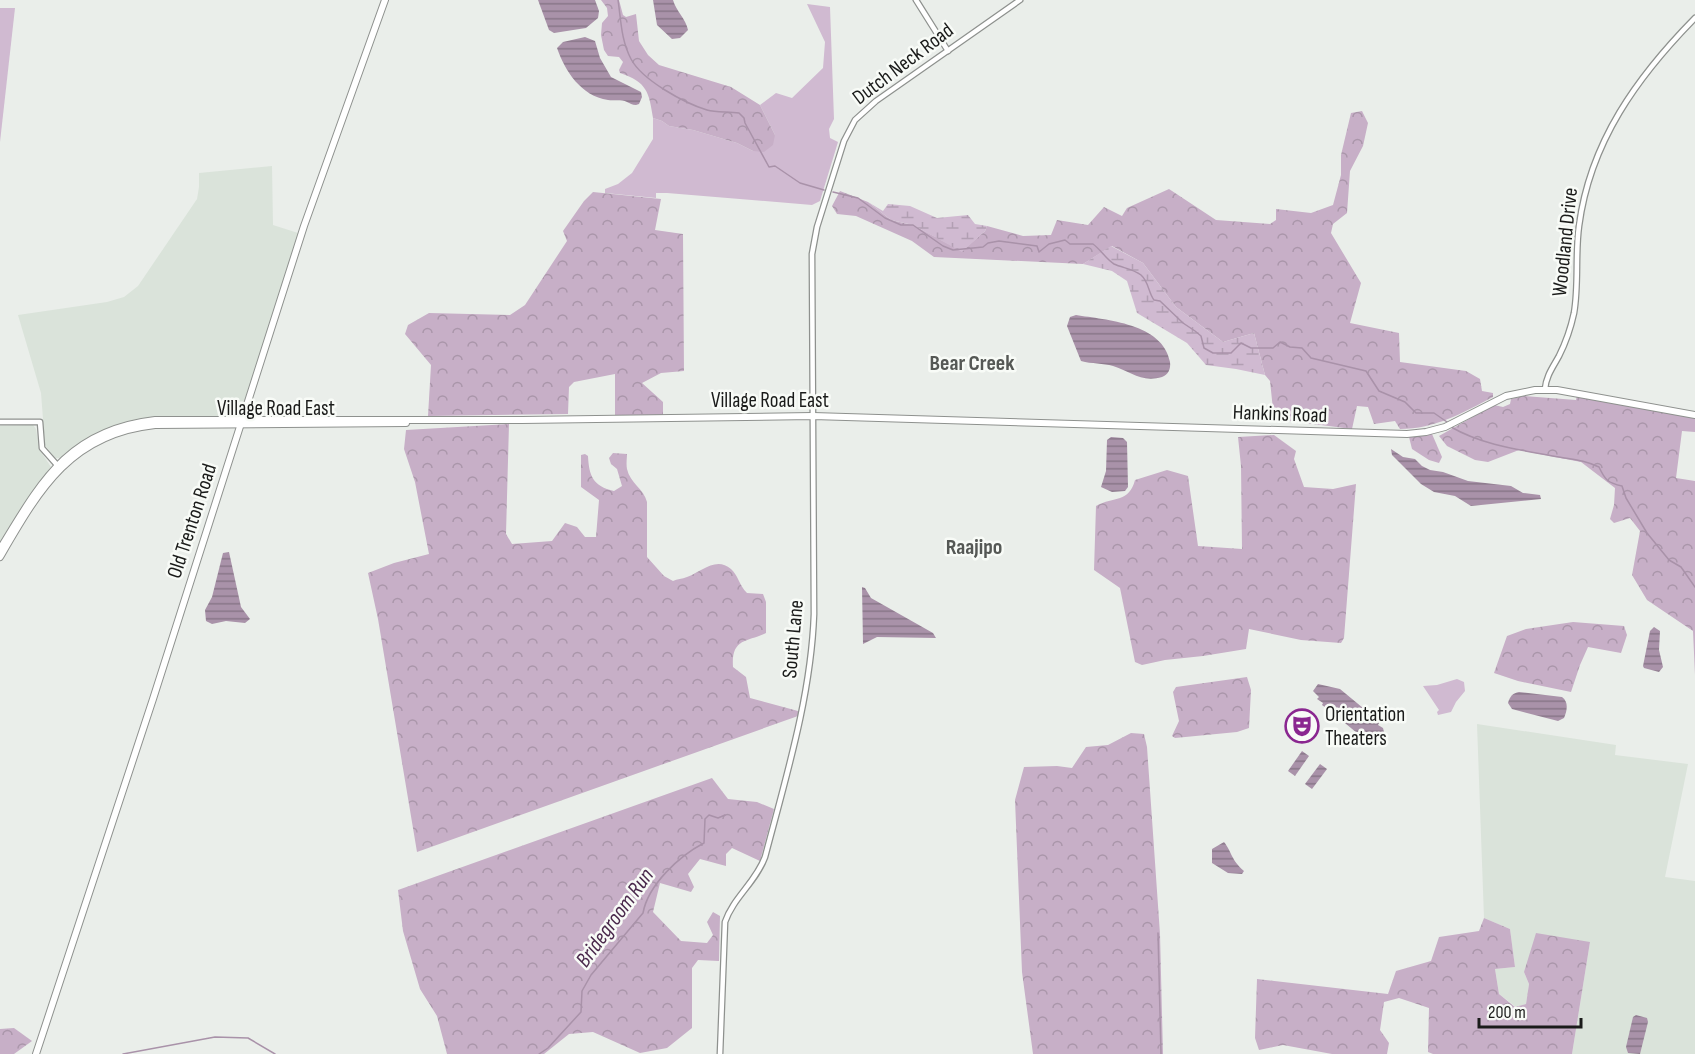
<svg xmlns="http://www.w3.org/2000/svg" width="1695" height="1054" viewBox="0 0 1695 1054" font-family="'Sofia Sans Condensed',sans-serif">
<defs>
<pattern id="forest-crowns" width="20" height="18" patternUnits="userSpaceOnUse" patternTransform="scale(1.5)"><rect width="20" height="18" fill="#c7afc7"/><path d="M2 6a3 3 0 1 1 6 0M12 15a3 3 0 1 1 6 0" fill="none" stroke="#aa96aa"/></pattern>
<pattern id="wetland-marsh" width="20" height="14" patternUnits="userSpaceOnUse" patternTransform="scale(1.5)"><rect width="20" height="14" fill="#d0bad1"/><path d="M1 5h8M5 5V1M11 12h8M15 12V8" fill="none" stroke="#b29fb3"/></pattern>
<pattern id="water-rules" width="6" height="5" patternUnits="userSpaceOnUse" patternTransform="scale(1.5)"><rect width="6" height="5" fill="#a992a9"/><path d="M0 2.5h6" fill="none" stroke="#897689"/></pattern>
</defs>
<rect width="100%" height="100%" fill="#eaeeea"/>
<!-- built -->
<g fill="#dae3da">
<polygon points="272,166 273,225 298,233 262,351 239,416 125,424 104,430 88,438 61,458 55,458 45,445 41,393 18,315 107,302 124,297 138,286 197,199 199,187 199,173"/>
<polygon points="33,425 36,429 39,449 51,467 34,490 0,545 0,426"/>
<polygon points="1477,724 1616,745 1615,755 1688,764 1665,877 1695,881 1695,1054 1572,1054 1590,942 1524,972 1529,984 1526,1004 1516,1007 1499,994 1495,969 1515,967 1510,929 1484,918"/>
</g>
<!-- green -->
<g fill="#d0bad1">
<polygon points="807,4 830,7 834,119 829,129 830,138 838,142 820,201 812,205 667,193 656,193 656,198 605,193 605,189 618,184 632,173 653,139 653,118 662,121 669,126 693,130 737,143 753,151 775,135 760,105 776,93 792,98 823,68 825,42"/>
<polygon points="0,8 15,8 0,142"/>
<polygon points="1457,679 1464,682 1465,691 1456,702 1451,712 1438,715 1437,712 1439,710 1423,686 1437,685"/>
</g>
<!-- forest -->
<g fill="url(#forest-crowns)">
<path d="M 601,0 L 619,0 L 623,15 L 626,17 L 636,14 L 639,41 L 648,55 L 659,65 L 731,87 L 760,105 L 775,135 L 773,145 L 764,152 L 753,151 L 737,143 L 693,130 L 669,126 L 662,121 L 653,118 C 649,92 647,82 620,73 L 619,70 L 623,62 L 619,57 L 608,56 L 604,50 L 601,35 L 602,23 L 608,16 L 607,8 Z"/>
<path d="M 1362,111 L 1368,123 L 1363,146 L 1350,171 L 1347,213 L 1333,224 L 1331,233 L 1361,283 L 1350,323 L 1399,333 L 1400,362 L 1466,371 L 1480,379 L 1482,391 L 1493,393 L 1493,397 C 1462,413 1435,429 1400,429 L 1395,421 L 1374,424 L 1368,407 L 1357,406 L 1352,429 L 1274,419 L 1270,381 L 1265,375 L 1254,333 L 1223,342 L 1176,307 L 1143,263 L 1112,246 L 1083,264 L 934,257 L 912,241 L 856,216 L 837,214 L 832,206 L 840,191 L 868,202 L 891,220 L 913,225 L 962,251 L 985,231 L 987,226 L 1023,236 L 1051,235 L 1057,220 L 1088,225 L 1104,207 L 1122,216 L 1127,208 L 1169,189 L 1216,220 L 1270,224 L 1276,220 L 1276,209 L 1311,213 L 1333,205 L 1341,175 L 1341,155 L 1351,113 Z"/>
<polygon points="593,192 661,199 655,230 683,234 684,371 661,373 642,383 663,402 663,415 615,416 615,374 574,382 569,387 568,414 428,416 431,365 405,334 408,325 429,313 510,315 525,305 567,241 563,231 584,201"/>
<polygon points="1577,394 1695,415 1695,432 1682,431 1676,478 1695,481 1695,675 1693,631 1647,600 1632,575 1640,531 1630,518 1614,523 1610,519 1614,505 1615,488 1581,462 1519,450 1488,462 1475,460 1447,446 1439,436 1494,405 1503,407 1510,404 1511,399 1524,396 1576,400"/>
<path d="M 509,424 L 506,534 L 512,544 L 552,541 L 565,523 L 577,527 L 585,537 L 596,537 L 599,500 L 581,487 L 581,455 L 585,454 L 588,456 C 589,476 593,486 614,491 L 622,486 L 617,469 L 611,464 L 609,458 L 613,453 L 627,454 C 627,458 626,464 627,469 C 630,483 644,489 647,502 L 647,557 L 664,576 L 673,581 C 677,579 682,579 687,577 C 701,572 716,556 731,569 C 738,575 739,585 747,593 L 763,594 L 766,602 L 766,633 C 747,642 731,638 733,667 L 746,677 L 750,698 L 798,711 L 798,716 L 417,852 L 378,619 L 368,573 L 394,563 L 429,554 L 415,482 L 404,449 L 406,430 Z"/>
<polygon points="1432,434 1442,457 1439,463 1429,460 1412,449 1409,437"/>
<path d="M 1274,435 L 1296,451 L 1294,459 L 1304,487 L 1333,489 L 1356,484 L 1344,638 L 1341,643 L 1301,640 L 1249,629 L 1246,649 L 1203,656 L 1165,660 L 1142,665 L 1135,662 L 1120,588 L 1094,570 L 1096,506 C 1114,496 1129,503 1135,480 L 1167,470 L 1188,476 L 1198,546 L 1242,549 L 1241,466 L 1238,437 Z"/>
<polygon points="1573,622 1624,626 1627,635 1621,653 1588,647 1580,665 1571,692 1518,681 1494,673 1507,636 1526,629"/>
<polygon points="1247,677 1251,690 1249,728 1237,732 1175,738 1172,736 1179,721 1173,692 1176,687"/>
<polygon points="1131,733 1144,734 1147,747 1160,934 1163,1054 1033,1054 1022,972 1015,800 1024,767 1057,766 1072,768 1086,747 1108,745"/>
<polygon points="712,778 728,799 757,802 774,809 760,861 732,848 726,854 726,866 700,859 688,874 694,887 691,892 660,883 653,912 681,941 707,943 713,935 707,922 713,912 720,916 719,961 698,960 692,968 692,1028 667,1048 640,1053 593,1032 569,1034 544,1054 447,1054 437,1016 420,989 403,931 398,890"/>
<polygon points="1484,918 1510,929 1515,967 1495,969 1499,994 1515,1007 1526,1004 1529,984 1524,972 1536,933 1590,942 1572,1054 1433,1054 1428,1052 1429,1008 1399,998 1384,1002 1380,1030 1389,1043 1387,1054 1332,1054 1283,1045 1259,1050 1255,1038 1257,979 1388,994 1396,971 1431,961 1439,937 1479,931"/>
<polygon points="14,1028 32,1041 14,1054 0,1054 0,1029"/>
</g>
<!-- wetland -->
<g fill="url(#wetland-marsh)">
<polygon points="868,202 883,211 888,204 910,206 937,218 968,215 975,224 987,226 985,231 962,252 913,225 891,220"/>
<polygon points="1111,246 1143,263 1176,307 1223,342 1254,333 1265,375 1236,369 1206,365 1187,343 1137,313 1127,281 1112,271 1083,264"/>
</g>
<!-- water -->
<g fill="url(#water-rules)">
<polygon points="538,0 595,0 599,11 598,18 586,28 554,33 549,30"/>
<path d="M 653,0 L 673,0 C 676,11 686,19 688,30 L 680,38 L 672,39 L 657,25 Z"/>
<path d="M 585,37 L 595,41 L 600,58 L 611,77 L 641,92 L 642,97 L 639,104 L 636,105 C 632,105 630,103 627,102 C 621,99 614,101 608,100 C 581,96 565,71 557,48 L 563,42 Z"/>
<path d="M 1076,315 C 1106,320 1163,323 1170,362 C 1171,369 1168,375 1162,377 C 1141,383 1130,371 1113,366 C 1103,363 1092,364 1081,361 L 1067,326 L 1070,317 Z"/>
<polygon points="1111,437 1123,438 1127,442 1128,487 1125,491 1112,492 1101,487 1106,471 1107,440"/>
<polygon points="1391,449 1403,457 1415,459 1422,466 1430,470 1443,472 1468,481 1511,486 1523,493 1540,495 1541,499 1471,506 1455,496 1434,492 1421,484 1392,455"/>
<polygon points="229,552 241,607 250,619 245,623 226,621 212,624 206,621 205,610 212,597 223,553"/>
<polygon points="862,587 865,588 871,598 933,633 936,638 877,637 863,644"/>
<polygon points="1654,627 1660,631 1659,650 1663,667 1659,672 1644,668 1643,666 1650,631"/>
<polygon points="1318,684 1340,689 1363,708 1365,707 1372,713 1371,714 1376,717 1375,719 1379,723 1378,725 1383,728 1384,732 1379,738 1357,733 1334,714 1333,715 1325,710 1326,708 1322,705 1323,703 1317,699 1319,697 1313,691"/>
<path d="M 1519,692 L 1562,697 C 1569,702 1567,711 1564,718 L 1558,721 L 1512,709 L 1508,703 C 1510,696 1513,693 1519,692 Z"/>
<polygon points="1302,751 1309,756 1295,776 1288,771"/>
<polygon points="1320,764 1327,769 1312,789 1305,784"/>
<path d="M 1224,842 C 1232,852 1231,860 1244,871 L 1242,874 L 1228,873 L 1212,863 L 1212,849 Z"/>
<polygon points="1636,1015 1647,1018 1648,1022 1640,1054 1628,1053 1626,1047 1633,1017"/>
</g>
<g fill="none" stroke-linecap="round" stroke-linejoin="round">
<!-- stream -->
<g stroke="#a992a9" stroke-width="1.5">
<path d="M 618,0 C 621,20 621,40 631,59 C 642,80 684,103 707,110 C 717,113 729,111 739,113 L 744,118 L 745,123 L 769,167 L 775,166 L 800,183 L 824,190"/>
<path d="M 833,192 L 858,198 L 885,218 L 901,225 L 913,225 L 943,246 L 953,250 L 983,247 L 988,243 L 999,241 L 1037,246 L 1039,252 L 1049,244 L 1065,240 L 1070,244 L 1093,244 C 1101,250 1106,259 1114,264 C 1123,268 1133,269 1141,275 C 1149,282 1148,292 1154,300 L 1160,301 L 1183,323 L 1195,331 L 1201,336 L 1204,348 L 1213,353 L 1231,353 L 1241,343 L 1251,348 L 1273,348 L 1280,342 L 1290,347 L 1302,348 L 1311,358 L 1366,371 L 1379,391 L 1405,402 L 1416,413 L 1434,413 L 1447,422"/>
<path d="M 1451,427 C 1484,446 1522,450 1559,457 C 1576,460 1583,460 1599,467 C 1605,480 1608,483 1622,486 L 1626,498 L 1647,533 L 1669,560 L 1681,567 L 1695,587"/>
<polyline points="1158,933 1161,1054"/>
<polyline points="123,1054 215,1037 248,1038 275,1054"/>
<path d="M 539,1054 L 548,1048 L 581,1012 L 582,991 L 591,975 L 643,913 C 648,885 679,856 704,843 L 705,819 L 709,815 L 718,818 L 725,815"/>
</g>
<defs>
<g id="minor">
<polyline points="916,0 948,51"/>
<path d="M 1545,389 C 1546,376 1553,367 1559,356 C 1566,342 1571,327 1574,313 C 1579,284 1575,255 1579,226 C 1590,142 1637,77 1695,18"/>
<polyline points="0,422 40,422 42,448 58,466"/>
<path d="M 720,1054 L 725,922 C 733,898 756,882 765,857 C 786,777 811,696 814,614 L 812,254 L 817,227 L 844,141 L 855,120 L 876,101 L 1020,0"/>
</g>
<g id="major">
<path d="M 0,549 C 41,482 68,430 155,420 L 522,420 L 813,416 L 1407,434 L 1426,432 L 1445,427 L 1506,396 L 1535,390 L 1557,390 L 1695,415"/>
<path d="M 0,557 C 39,490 70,434 155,425 L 406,423"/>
<polyline points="36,1054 153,699 304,226 385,0"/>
</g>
</defs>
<!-- minor casing -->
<use href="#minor" stroke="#8e918e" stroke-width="7"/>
<!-- major casing -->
<use href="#major" stroke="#8e918e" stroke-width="8"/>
<!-- minor -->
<use href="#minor" stroke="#fff" stroke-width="4.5"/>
<!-- major -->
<use href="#major" stroke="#fff" stroke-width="6"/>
</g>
<!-- icons -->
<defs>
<symbol id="theatre-ring" viewBox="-11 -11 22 22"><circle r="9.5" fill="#f8fbf7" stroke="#8a2790" stroke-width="1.5"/><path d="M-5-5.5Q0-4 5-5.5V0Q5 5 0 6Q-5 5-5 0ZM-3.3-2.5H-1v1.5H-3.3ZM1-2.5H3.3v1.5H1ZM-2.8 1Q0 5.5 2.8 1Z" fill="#8a2790"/></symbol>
</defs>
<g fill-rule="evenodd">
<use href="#theatre-ring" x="1283" y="707" width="38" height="38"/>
</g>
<g text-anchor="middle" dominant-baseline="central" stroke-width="5" stroke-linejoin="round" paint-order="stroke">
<!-- street labels -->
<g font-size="21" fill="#1a1b1a" stroke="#f8fbf7">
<text transform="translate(903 64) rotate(-37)">Dutch Neck Road</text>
<text transform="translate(1565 242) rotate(-84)">Woodland Drive</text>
<text x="770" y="400">Village Road East</text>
<text x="276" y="408">Village Road East</text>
<text transform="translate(1280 414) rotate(2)">Hankins Road</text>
<text transform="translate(192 521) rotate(-72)">Old Trenton Road</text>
<text transform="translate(793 639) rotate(-85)">South Lane</text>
</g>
<!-- poi labels -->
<g font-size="21" fill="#1a1b1a" stroke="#f8fbf7" text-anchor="start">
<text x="1325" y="714">Orientation<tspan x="1325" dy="24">Theaters</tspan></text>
</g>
<!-- neighbourhood labels -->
<g font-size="22" font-weight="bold" fill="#555855" stroke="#f8fbf7">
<text x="972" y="363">Bear Creek</text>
<text x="974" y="547">Raajipo</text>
</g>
<!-- water labels -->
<g font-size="22" font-style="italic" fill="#4a294c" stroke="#f8fbf7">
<text transform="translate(615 918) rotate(-54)">Bridegroom Run</text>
</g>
</g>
<!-- scale -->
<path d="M1479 1018v9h102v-9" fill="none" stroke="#1a1b1a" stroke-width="3"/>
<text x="1488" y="1018" font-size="18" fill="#1a1b1a" stroke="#f8fbf7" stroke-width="4.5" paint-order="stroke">200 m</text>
</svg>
